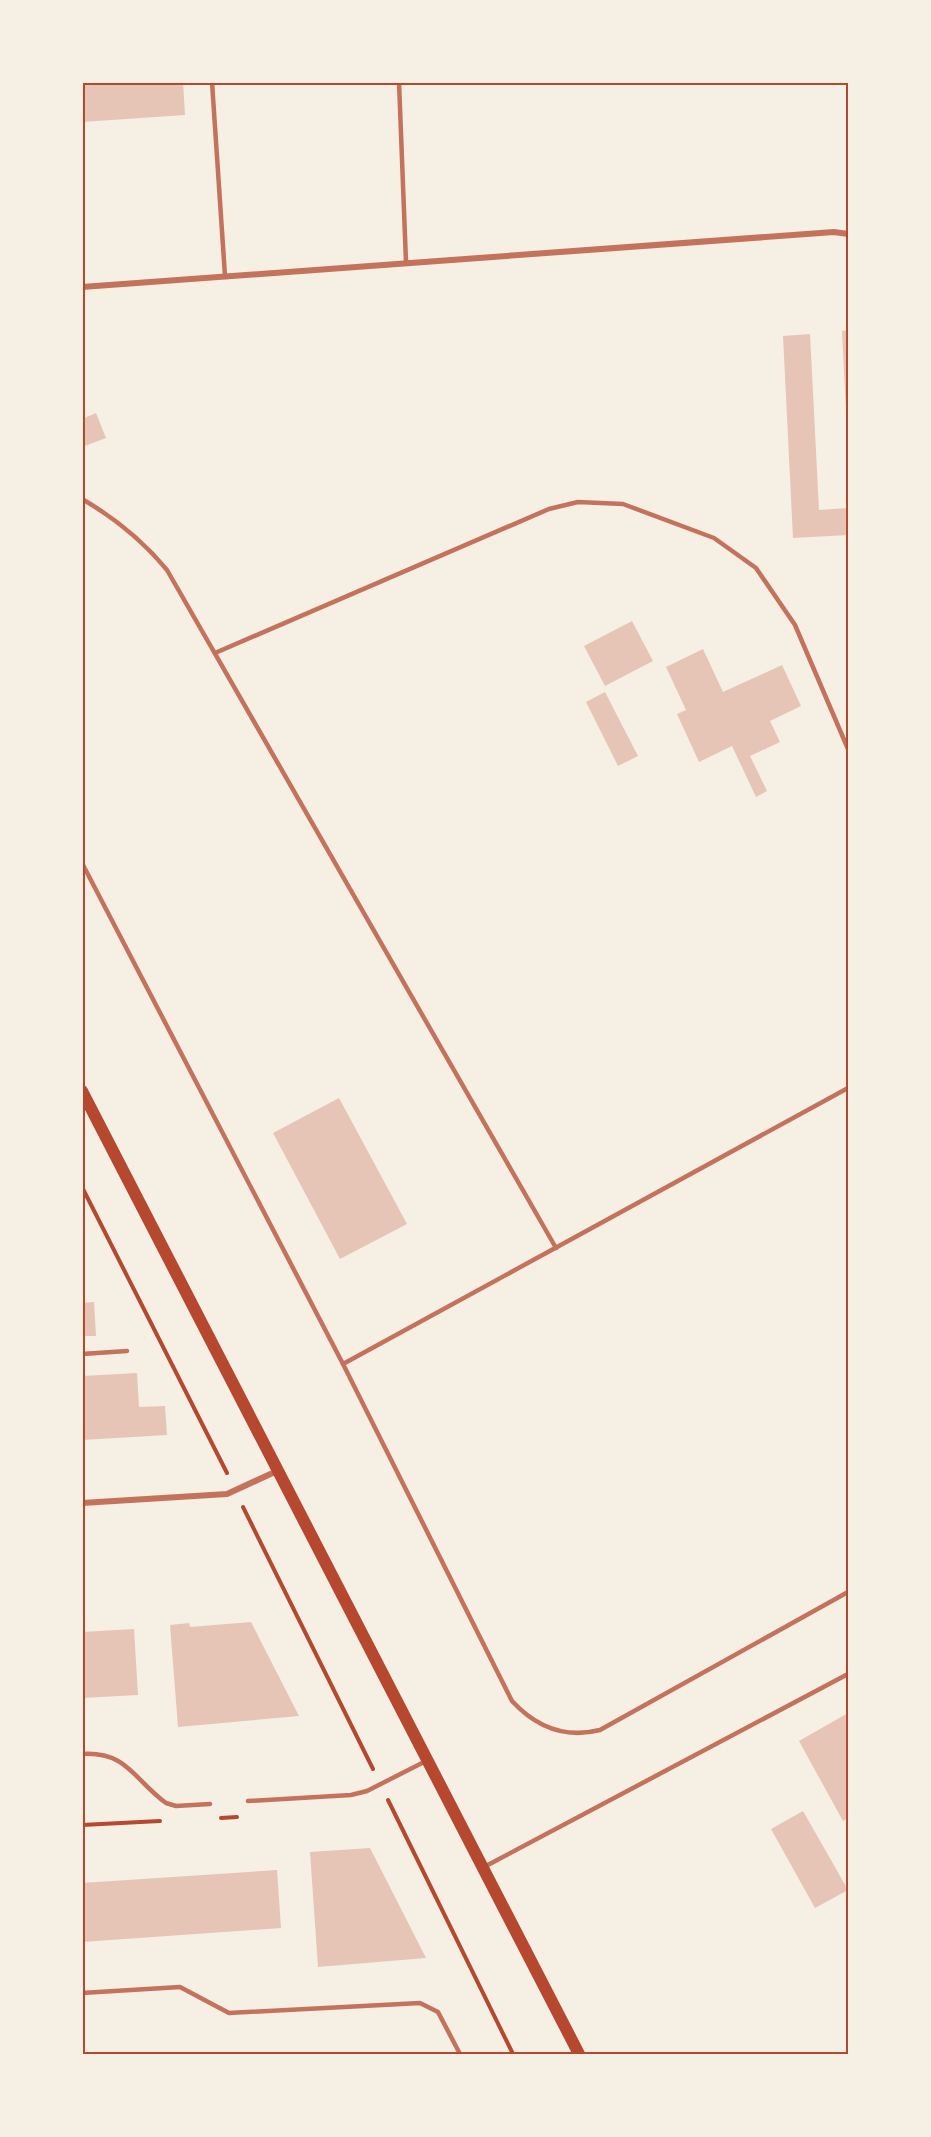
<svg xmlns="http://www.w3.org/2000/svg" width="931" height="2137" viewBox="0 0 931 2137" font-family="'Sofia Sans Condensed',sans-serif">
<rect width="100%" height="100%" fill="#f6efe4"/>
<!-- building -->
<g fill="#e6c5b7">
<polygon points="82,82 183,82 185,115 82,122"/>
<polygon points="848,330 848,432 847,432 842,331"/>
<polygon points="810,334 819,510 848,508 848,535 793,538 783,336"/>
<polygon points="96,413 106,438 82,447 82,419"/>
<polygon points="632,621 653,661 605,686 584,646"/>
<polygon points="703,649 723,692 782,665 801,706 770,721 780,742 750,756 767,791 756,797 732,746 699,762 677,714 686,710 666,667"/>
<polygon points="605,692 638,756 618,766 586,702"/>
<polygon points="339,1098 407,1224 340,1259 273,1133"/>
<polygon points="94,1302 96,1336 82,1336 82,1303"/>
<polygon points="137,1373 139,1407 165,1406 167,1435 82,1440 82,1376"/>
<polygon points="251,1622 299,1716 178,1727 170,1625 189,1623 190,1627"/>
<polygon points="134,1629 138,1695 82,1698 82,1632"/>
<polygon points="848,1713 848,1818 843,1821 799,1741"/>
<polygon points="803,1811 848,1890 815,1908 771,1829"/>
<polygon points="370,1848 426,1958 318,1967 310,1852"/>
<polygon points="277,1870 281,1928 82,1942 82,1883"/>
</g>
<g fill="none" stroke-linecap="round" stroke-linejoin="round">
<!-- path -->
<g stroke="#b5482f" stroke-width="4">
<polyline points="82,1187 227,1473"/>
<polyline points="243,1507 373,1769"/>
<polyline points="388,1800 513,2054"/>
<polyline points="221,1818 237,1817"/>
<polyline points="82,1825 160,1821"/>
</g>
<!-- service -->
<g stroke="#c5725c" stroke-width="4.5">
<polyline points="212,82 225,276"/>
<polyline points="399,82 406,262"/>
<path d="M 82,499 C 115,518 143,541 167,570 L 556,1248"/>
<polyline points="215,653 549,509 578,502 623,504 714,538 756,568 795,625 848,749"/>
<polyline points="82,863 343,1364"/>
<path d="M 848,1088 L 343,1364 L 512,1701 C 536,1727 564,1739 600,1730 L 848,1592"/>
<polyline points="82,1354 127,1351"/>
<path d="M 82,1754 C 127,1751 134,1780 166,1803 L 176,1806 L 210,1804"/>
<polyline points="248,1801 351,1795 367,1791 426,1761"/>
<polyline points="484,1867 848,1674"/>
<polyline points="82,1993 180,1987 229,2013 420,2003 438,2012 460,2054"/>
</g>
<!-- minor -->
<g stroke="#c5725c" stroke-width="6">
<polyline points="82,287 834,232 848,234"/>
<polyline points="82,1503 227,1494 277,1471"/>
</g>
<!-- secondary -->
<polyline stroke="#b5482f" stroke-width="12" points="82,1091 579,2054"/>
</g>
<!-- border -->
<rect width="931" height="2137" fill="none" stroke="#f6efe4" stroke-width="168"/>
<rect x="84" y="84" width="763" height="1969" fill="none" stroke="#b5482f" stroke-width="2"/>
</svg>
